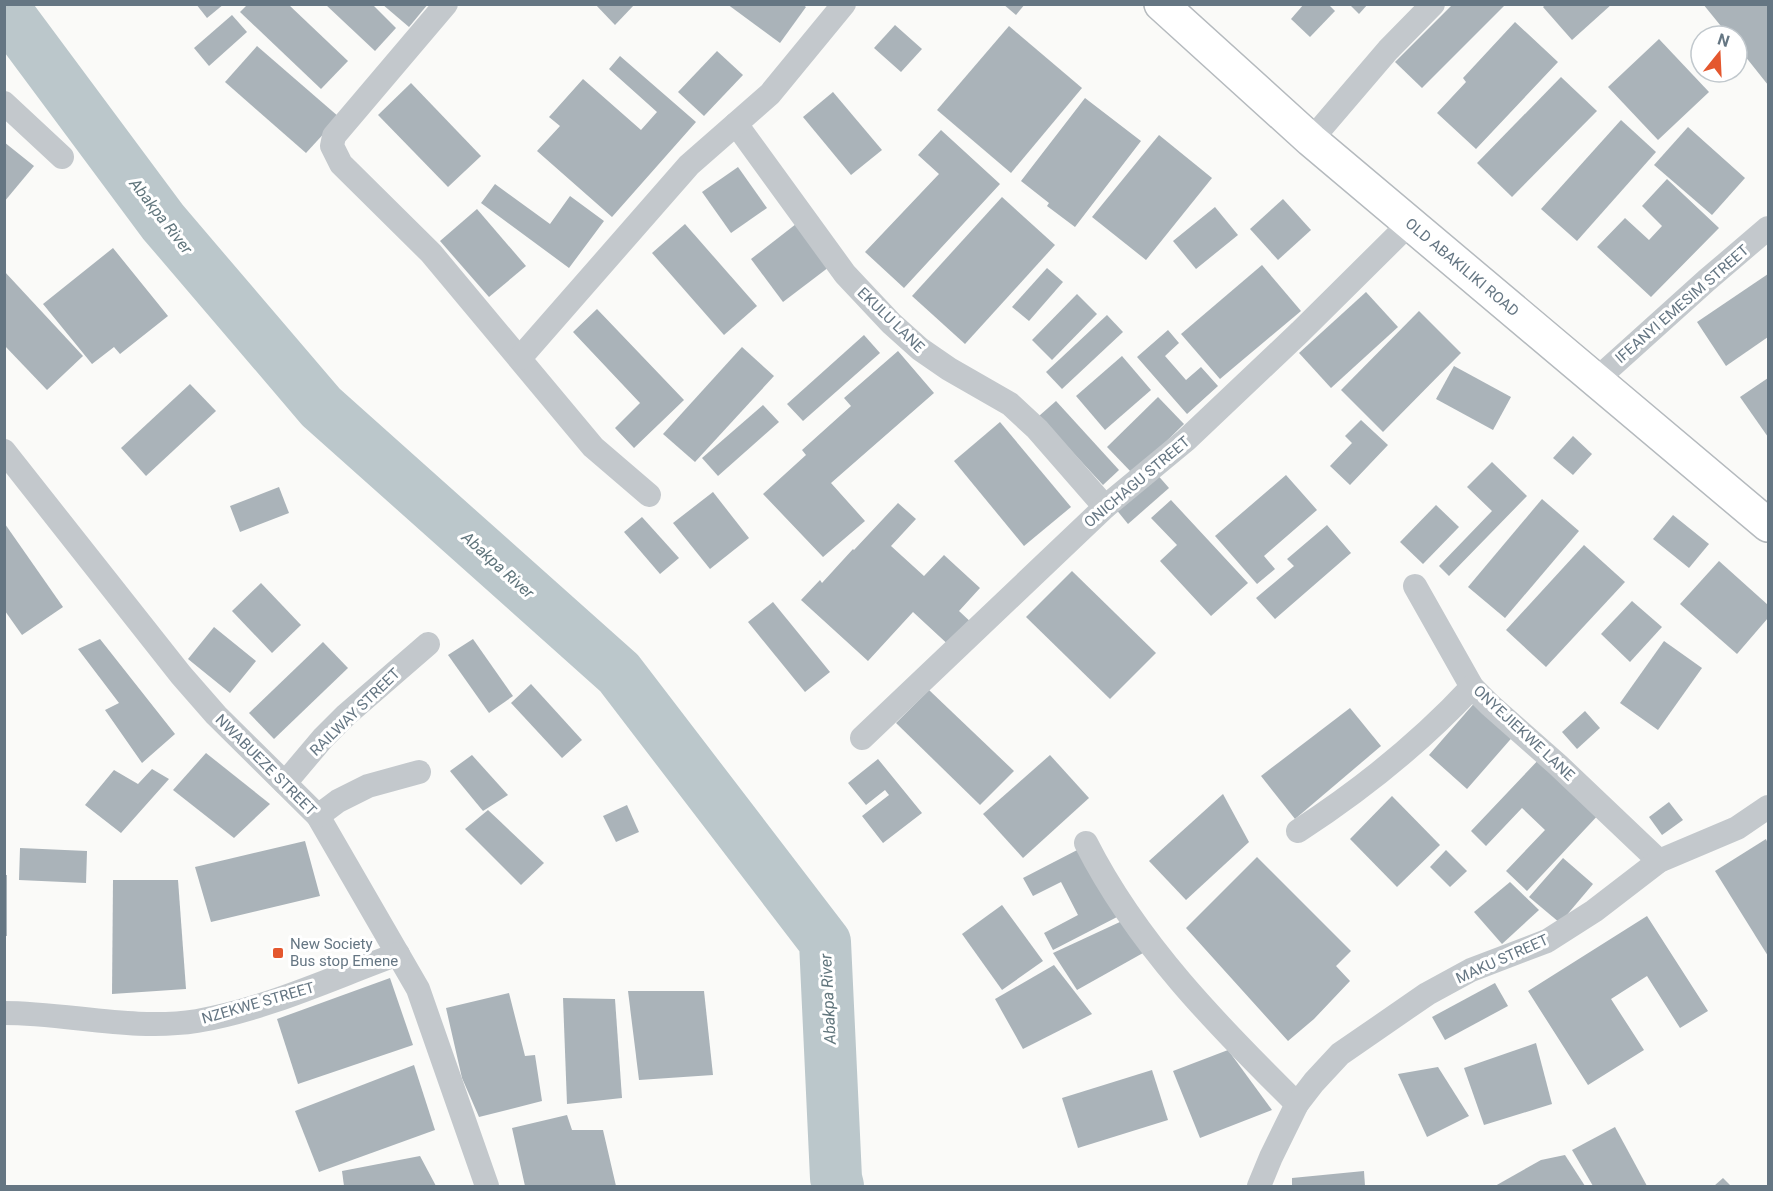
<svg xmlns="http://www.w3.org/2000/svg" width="1773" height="1191" viewBox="0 0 1773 1191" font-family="Roboto,sans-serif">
<rect width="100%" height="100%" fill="#fafaf8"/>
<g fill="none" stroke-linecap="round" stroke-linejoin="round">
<!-- river -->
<polyline stroke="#bbc7cb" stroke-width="52" points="4,8 163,222 321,407 619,673 825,942 836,1178 838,1186"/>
</g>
<!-- building -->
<g fill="#aab3b9">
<polygon points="196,4 224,4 207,18"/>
<polygon points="325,4 372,4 396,28 375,51"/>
<polygon points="382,4 428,4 409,27"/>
<polygon points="595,4 635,4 615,25"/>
<polygon points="727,4 802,4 806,7 780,43"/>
<polygon points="1003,4 1025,4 1016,15"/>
<polygon points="1304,4 1328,4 1335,11 1310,37 1291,19"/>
<polygon points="1349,4 1368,4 1359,14"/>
<polygon points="1453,4 1506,4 1422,88 1395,62"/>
<polygon points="1546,4 1612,4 1572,40 1543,7"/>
<polygon points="1703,4 1768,4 1768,85 1737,46 1737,36 1729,36"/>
<polygon points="247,5 289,5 348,61 321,89 240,12"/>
<polygon points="232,15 247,32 209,66 194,48"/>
<polygon points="1515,22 1558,62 1476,149 1437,113 1466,82 1463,78"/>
<polygon points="895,25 922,49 901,72 874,48"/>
<polygon points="1009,26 1082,88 1011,173 937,110"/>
<polygon points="1659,39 1709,92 1658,140 1608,87"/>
<polygon points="257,46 339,117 306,153 225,82"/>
<polygon points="717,51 743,75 704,116 678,92"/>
<polygon points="620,56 696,122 612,217 537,151 560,126 549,117 583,79 641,130 657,112 609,69"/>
<polygon points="1561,77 1597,111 1512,197 1477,163"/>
<polygon points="411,83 481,156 448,187 378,115"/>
<polygon points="833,92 882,150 851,175 803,117"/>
<polygon points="1085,98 1141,141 1075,227 1047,206 1049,203 1021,181"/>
<polygon points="1621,120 1656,152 1577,241 1541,209"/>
<polygon points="1688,127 1745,178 1712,215 1654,165"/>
<polygon points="941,130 1000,184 904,288 865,252 939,174 918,155"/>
<polygon points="1159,135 1212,178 1146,260 1092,217"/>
<polygon points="4,142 34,166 4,202"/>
<polygon points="738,167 767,208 731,233 702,192"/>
<polygon points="1667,179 1719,228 1651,297 1597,247 1625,218 1649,240 1662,226 1642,206"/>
<polygon points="495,184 550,224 570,196 604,221 569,268 481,203"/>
<polygon points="1002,197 1055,245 965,344 912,296"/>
<polygon points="1283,199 1311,230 1278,260 1250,229"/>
<polygon points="1215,207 1238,235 1196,269 1173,241"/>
<polygon points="477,209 526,266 489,297 440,241"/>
<polygon points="685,224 757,306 724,335 652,253"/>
<polygon points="796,224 829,267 783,302 751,259"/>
<polygon points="113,248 168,316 120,354 114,347 92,364 43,304"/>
<polygon points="1262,265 1301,311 1220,379 1181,334"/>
<polygon points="1047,268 1063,282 1029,321 1012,307"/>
<polygon points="4,271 83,356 47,390 4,345"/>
<polygon points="1768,274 1768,337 1726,366 1697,322"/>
<polygon points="1366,292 1398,327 1331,388 1299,353"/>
<polygon points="1077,294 1097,314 1052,360 1032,340"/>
<polygon points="597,309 684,400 634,448 615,428 640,403 573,332"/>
<polygon points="1419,311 1461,353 1383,432 1341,390"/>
<polygon points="1107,315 1123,332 1062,389 1046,372"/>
<polygon points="1168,330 1179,343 1165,356 1186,380 1201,367 1218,386 1187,414 1137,357"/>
<polygon points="864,335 880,353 803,421 787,404"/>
<polygon points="742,347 774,376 695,462 663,434"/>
<polygon points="898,351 934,393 831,483 865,521 823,557 763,494 806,455 802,450 851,406 844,398"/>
<polygon points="1122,356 1151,390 1105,430 1076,396"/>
<polygon points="1454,366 1511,397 1493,430 1436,399"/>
<polygon points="1768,378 1768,437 1740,397"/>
<polygon points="190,384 216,411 146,476 121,448"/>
<polygon points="1158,397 1184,424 1133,474 1107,447"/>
<polygon points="1056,401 1119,470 1103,485 1039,416"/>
<polygon points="763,405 779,422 718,476 702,458"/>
<polygon points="1361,420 1388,445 1350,485 1330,466 1352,443 1345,436"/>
<polygon points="1000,422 1071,507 1024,546 954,461"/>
<polygon points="1573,436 1592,454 1573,475 1553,458"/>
<polygon points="1492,462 1527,496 1449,576 1439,566 1492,511 1467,487"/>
<polygon points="1155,472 1169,488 1128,524 1115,508"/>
<polygon points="1286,475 1317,510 1264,556 1275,569 1257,584 1215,536"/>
<polygon points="279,487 289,513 240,532 230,506"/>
<polygon points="713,492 749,538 710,569 673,523"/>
<polygon points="1542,499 1579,531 1505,618 1468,587"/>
<polygon points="1171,500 1248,583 1211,616 1160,561 1177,545 1151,518"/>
<polygon points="898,503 916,519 891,546 924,576 944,555 980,588 959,611 975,626 953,649 913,612 868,661 801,600 820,580 822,583 853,549 854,550"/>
<polygon points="1436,505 1459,527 1423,564 1400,542"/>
<polygon points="1673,515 1709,544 1689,568 1653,539"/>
<polygon points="642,517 679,558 660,574 624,532"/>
<polygon points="5,524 63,607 22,635 5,611"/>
<polygon points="1327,525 1351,553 1275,619 1256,598 1294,566 1287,559"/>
<polygon points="1584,545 1625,582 1546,667 1506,630"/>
<polygon points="1719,561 1768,605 1768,618 1737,654 1680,604"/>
<polygon points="1072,571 1156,653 1110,699 1026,617"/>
<polygon points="261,583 301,625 272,653 232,611"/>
<polygon points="1632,601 1662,627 1630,662 1601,634"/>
<polygon points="773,602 830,672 805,692 748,622"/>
<polygon points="214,627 256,661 230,693 188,659"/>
<polygon points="100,639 175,734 142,763 105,710 119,703 78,649"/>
<polygon points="473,639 513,696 489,713 448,655"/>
<polygon points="1664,641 1702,668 1658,730 1620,703"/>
<polygon points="323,642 348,668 274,739 249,713"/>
<polygon points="531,684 582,740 562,758 511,703"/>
<polygon points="929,690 1014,771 980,805 896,723"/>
<polygon points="1477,700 1516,733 1467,789 1429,755"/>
<polygon points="1350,708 1381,746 1295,819 1261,776"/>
<polygon points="1585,711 1600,728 1577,749 1562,732"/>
<polygon points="206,753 270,804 234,838 173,790"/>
<polygon points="472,755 508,795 483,811 450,771"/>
<polygon points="1050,755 1089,798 1023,858 983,814"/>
<polygon points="1543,755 1602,811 1527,891 1506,871 1545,830 1522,808 1486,846 1471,831"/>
<polygon points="878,759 922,813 883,843 862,816 889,795 885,790 866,805 848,783"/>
<polygon points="152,769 169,779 121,833 85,805 114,770 138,784"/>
<polygon points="1223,794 1249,842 1186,900 1149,861"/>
<polygon points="1392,796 1440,845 1397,887 1350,839"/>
<polygon points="1669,802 1683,820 1662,835 1649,817"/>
<polygon points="627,805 639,832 616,842 603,816"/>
<polygon points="488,810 544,863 521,885 465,829"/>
<polygon points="1766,839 1768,844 1768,956 1715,871"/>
<polygon points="305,841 320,896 211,922 195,867"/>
<polygon points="1083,847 1119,916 1053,950 1044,933 1078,915 1061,882 1033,896 1023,878"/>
<polygon points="20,848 87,851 86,883 19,880"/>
<polygon points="1446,850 1467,871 1450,887 1430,867"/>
<polygon points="1257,857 1351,951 1336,966 1350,981 1314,1019 1288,1041 1186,928"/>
<polygon points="1563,858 1593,884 1560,923 1529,897"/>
<rect x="4" y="875" width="3" height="61"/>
<polygon points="113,880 178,880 186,989 112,994"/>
<polygon points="1510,882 1539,910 1502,944 1474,912"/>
<polygon points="1002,905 1043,961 1002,990 962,934"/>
<polygon points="1647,916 1708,1011 1680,1028 1647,976 1611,999 1644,1050 1588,1085 1528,991"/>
<polygon points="1122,921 1143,953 1077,990 1053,953"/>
<polygon points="1054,965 1092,1014 1023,1049 995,999"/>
<polygon points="390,978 413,1045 298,1084 277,1019"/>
<polygon points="1495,983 1508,1006 1445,1040 1432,1017"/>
<polygon points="628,991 704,991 713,1075 639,1080"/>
<polygon points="509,993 525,1056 535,1055 542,1101 479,1117 462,1078 446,1008"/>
<polygon points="563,998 615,999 622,1098 567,1104"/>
<polygon points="1536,1043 1552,1104 1484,1125 1464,1068"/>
<polygon points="1228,1050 1272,1110 1200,1138 1173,1071"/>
<polygon points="414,1065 435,1130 319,1172 295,1111"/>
<polygon points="1438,1067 1469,1116 1427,1137 1398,1074"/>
<polygon points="1152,1070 1168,1120 1078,1148 1062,1098"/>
<polygon points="567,1115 572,1130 603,1130 616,1186 525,1186 512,1128"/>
<polygon points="1615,1127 1647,1186 1593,1186 1572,1150"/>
<polygon points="1565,1155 1585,1186 1495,1186 1541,1160"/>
<polygon points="420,1156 436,1186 344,1186 342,1171"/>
<polygon points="1364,1171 1365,1186 1292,1186 1292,1178"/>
<polygon points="1723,1178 1731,1186 1714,1186"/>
</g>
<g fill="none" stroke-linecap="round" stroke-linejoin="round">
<defs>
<g id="primary">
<path id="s1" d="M 1161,4 L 1311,140 L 1768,525"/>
</g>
</defs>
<!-- primary casing -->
<use href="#primary" stroke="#b5babe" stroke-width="36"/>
<!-- minor -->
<g stroke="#c3c8cc" stroke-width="24">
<polyline points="446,4 334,136 332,146 341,164 431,253 593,447 649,495"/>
<polyline points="4,103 62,157"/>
<polyline points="736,124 845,274 891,323 920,349 949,369 1010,404 1037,429 1105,507"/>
<polyline points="1311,140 1388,50 1433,4"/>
<polyline points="520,358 689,165 770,94 844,4"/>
<polyline points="1596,380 1707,280 1768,228"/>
<polyline points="4,451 181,675 216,715 318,816 418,989 487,1186"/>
<polyline points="1415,586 1472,687 1490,705 1558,765 1659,861"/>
<polyline points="862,738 1105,507 1186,440 1300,332 1410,223"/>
<polyline points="285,783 323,738 346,715 428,644"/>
<polyline points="318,816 338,801 368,786 419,772"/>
<path d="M 1298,831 C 1361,790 1421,742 1472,687"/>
<path d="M 1086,843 C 1137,944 1218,1026 1297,1104"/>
<path d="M 4,1013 C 68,1013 133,1031 197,1021 C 267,1009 332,978 398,954"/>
<polyline points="1259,1186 1271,1157 1297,1104 1314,1082 1340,1054 1427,994 1471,970 1547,941 1594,911 1659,861 1737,828 1768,807"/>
</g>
<!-- primary -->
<use href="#primary" stroke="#fff" stroke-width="33"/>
</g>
<!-- markers -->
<rect fill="#e4572e" stroke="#fff" stroke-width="2" x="272" y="947" width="12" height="12" rx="3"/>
<g text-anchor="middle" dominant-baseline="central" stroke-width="6" stroke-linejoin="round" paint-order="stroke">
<!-- street labels -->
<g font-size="15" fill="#657683" stroke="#fff">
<text stroke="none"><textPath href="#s1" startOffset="400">OLD ABAKILIKI ROAD</textPath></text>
<text transform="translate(1682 304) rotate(-41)">IFEANYI EMESIM STREET</text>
<text transform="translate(891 320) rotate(44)">EKULU LANE</text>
<text transform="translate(1137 482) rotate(-40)">ONICHAGU STREET</text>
<text transform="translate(355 712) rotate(-44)">RAILWAY STREET</text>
<text transform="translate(1524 733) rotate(43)">ONYEJIEKWE LANE</text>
<text transform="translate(266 765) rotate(45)">NWABUEZE STREET</text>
<text transform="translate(1502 959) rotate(-24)">MAKU STREET</text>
<text transform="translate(258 1003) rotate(-16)">NZEKWE STREET</text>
</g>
<!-- poi labels -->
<g font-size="15" fill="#657683" stroke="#fff" text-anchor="start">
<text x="290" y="944">New Society<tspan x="290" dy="17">Bus stop Emene</tspan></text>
</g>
<!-- water labels -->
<g font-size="16" font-style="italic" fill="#60757c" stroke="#fff">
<text transform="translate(161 216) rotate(52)">Abakpa River</text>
<text transform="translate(498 565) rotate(42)">Abakpa River</text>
<text transform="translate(828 999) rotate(-93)">Abakpa River</text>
</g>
</g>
<!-- border -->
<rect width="1773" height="1191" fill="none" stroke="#657683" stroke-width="12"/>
<!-- north arrow -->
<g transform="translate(1719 54) rotate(18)"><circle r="28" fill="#ffffff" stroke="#c1c8cd" stroke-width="1.5"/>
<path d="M0-4.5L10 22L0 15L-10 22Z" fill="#e4572e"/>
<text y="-9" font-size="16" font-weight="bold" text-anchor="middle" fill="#657683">N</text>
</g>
</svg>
